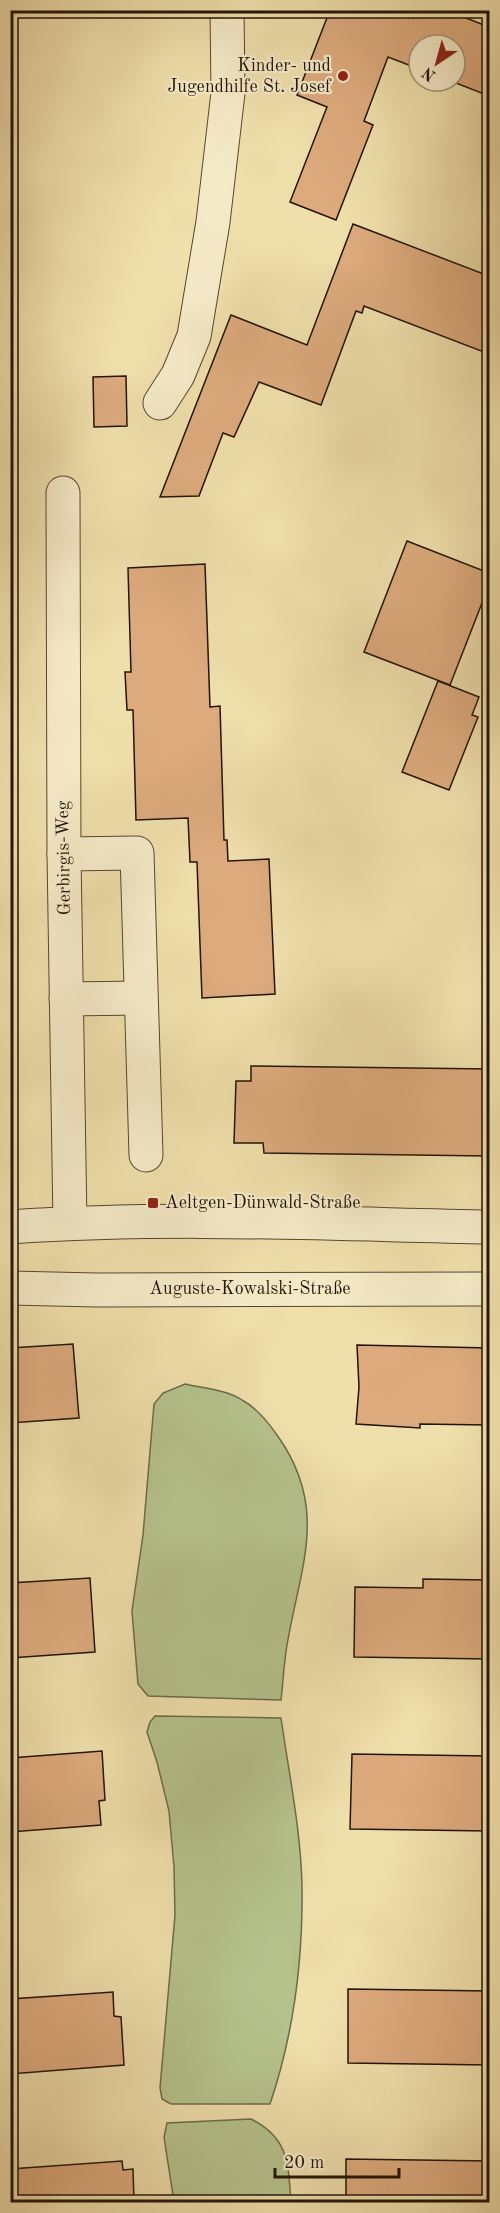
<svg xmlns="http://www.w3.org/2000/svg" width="500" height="2213" viewBox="0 0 500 2213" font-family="'Old Standard TT',serif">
<rect width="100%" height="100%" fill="#efdfab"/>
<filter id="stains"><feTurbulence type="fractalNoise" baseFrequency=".00333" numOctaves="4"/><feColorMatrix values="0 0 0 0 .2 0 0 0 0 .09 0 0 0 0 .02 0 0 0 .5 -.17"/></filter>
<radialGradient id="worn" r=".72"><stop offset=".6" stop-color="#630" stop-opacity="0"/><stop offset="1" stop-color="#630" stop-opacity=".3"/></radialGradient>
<!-- green -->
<g fill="#b5c28c" stroke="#6c6b4a" stroke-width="1.5">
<path d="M 185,1384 C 203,1388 227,1390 242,1400 C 257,1408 268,1422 277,1435 C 330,1509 300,1567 287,1645 C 284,1663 283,1682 281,1700 L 148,1696 L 138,1684 L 132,1611 L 143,1535 L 154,1404 L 163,1393 Z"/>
<path d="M 155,1716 L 281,1718 C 289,1774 301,1831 302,1887 C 303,1962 294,2033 270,2104 L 171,2104 L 162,2099 L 160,2088 L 175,1915 L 174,1867 L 169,1811 L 157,1762 L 147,1732 L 150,1722 Z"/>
<path d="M 251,2119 C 289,2138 288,2163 291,2202 L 174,2202 L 164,2137 L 167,2123 Z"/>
</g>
<!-- building -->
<g fill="#dcaa7d" stroke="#221407" stroke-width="1.5">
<polygon points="330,10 395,10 414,18 417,10 446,10 489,27 489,96 451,81 455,81 455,45 419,45 419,69 388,57 364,121 373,125 336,220 290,202 327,107 297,95"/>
<polygon points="353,224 489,276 489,354 364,306 362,313 356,311 321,405 259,382 234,437 223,433 199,496 160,497 231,315 307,345"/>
<polygon points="126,376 127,426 94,427 93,377"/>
<polygon points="407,541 489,573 489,585 450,685 364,652"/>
<polygon points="205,564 210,707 220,706 224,840 227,840 228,861 269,859 275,994 202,998 197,862 190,862 188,818 136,820 133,710 127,710 125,672 131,672 128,568"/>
<polygon points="438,681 479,697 472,715 478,717 449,790 402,772"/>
<polygon points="251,1066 489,1069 489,1156 264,1153 263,1143 234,1143 236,1081 251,1081"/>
<polygon points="73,1344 79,1418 10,1423 10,1348"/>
<polygon points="357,1345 489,1348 489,1425 420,1424 420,1428 356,1424 359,1387"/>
<polygon points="90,1578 95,1652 10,1658 10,1583"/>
<polygon points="423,1579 489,1580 489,1659 354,1657 355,1587 423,1588"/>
<polygon points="102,1751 105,1800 99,1801 101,1825 10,1832 10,1758"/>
<polygon points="352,1754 489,1756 489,1831 350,1829"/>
<polygon points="348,1989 489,1991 489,2065 348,2063"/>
<polygon points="113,1992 114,2016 121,2017 124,2065 10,2074 10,1999"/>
<polygon points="346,2159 489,2161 489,2202 346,2202"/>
<polygon points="122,2161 123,2170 133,2169 134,2202 10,2202 10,2169"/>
</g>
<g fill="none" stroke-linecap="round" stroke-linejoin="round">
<defs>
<g id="minor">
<polyline points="160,403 178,375 194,336 213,222 228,93 227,10"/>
<polyline points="63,493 64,854 70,1223"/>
<polyline points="64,854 137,853 146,1155"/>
<polyline points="66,999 140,998"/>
<path d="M 10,1227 C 170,1216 330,1224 490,1227"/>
<polyline points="10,1288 96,1290 490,1289"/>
</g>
</defs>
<!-- minor casing -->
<use href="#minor" stroke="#554730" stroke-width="35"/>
<!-- minor -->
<use href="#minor" stroke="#f5eac8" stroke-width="33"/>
</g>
<!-- markers -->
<g fill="#8f2418" stroke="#f5eac8" stroke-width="2">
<circle cx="343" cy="76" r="6"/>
<rect x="147" y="1197" width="12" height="12" rx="3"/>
</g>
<g text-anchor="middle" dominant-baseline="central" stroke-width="4.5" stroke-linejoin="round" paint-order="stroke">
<!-- poi labels -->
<g font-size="18" fill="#221407" stroke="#f5eac8" text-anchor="end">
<text x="331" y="66">Kinder- und<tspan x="331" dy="21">Jugendhilfe St. Josef</tspan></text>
<text x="165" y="1203" text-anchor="start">Aeltgen-Dünwald-Straße</text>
</g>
<!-- street labels -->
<g font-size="18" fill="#221407" stroke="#f5eac8">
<text transform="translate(64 858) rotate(-91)">Gerbirgis-Weg</text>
<text x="250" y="1289">Auguste-Kowalski-Straße</text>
</g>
</g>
<!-- margin -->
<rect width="500" height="2213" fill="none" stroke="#efdfab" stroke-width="36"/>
<rect x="12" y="12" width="476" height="2189" fill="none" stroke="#221407" stroke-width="3"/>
<rect x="18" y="18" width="464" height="2177" fill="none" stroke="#221407" stroke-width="1.5"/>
<!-- north arrow -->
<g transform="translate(437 63) rotate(216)"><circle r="28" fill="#f5eac8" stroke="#a1947b" stroke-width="1.5"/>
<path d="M0-4.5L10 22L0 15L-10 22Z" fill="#8f2418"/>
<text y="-9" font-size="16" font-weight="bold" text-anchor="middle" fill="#221407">N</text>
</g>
<!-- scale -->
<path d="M275 2168v9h124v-9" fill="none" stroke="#221407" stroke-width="3"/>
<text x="284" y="2168" font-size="18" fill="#221407" stroke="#f5eac8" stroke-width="4.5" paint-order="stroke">20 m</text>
<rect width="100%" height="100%" filter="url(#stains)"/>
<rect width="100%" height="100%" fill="url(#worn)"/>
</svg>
